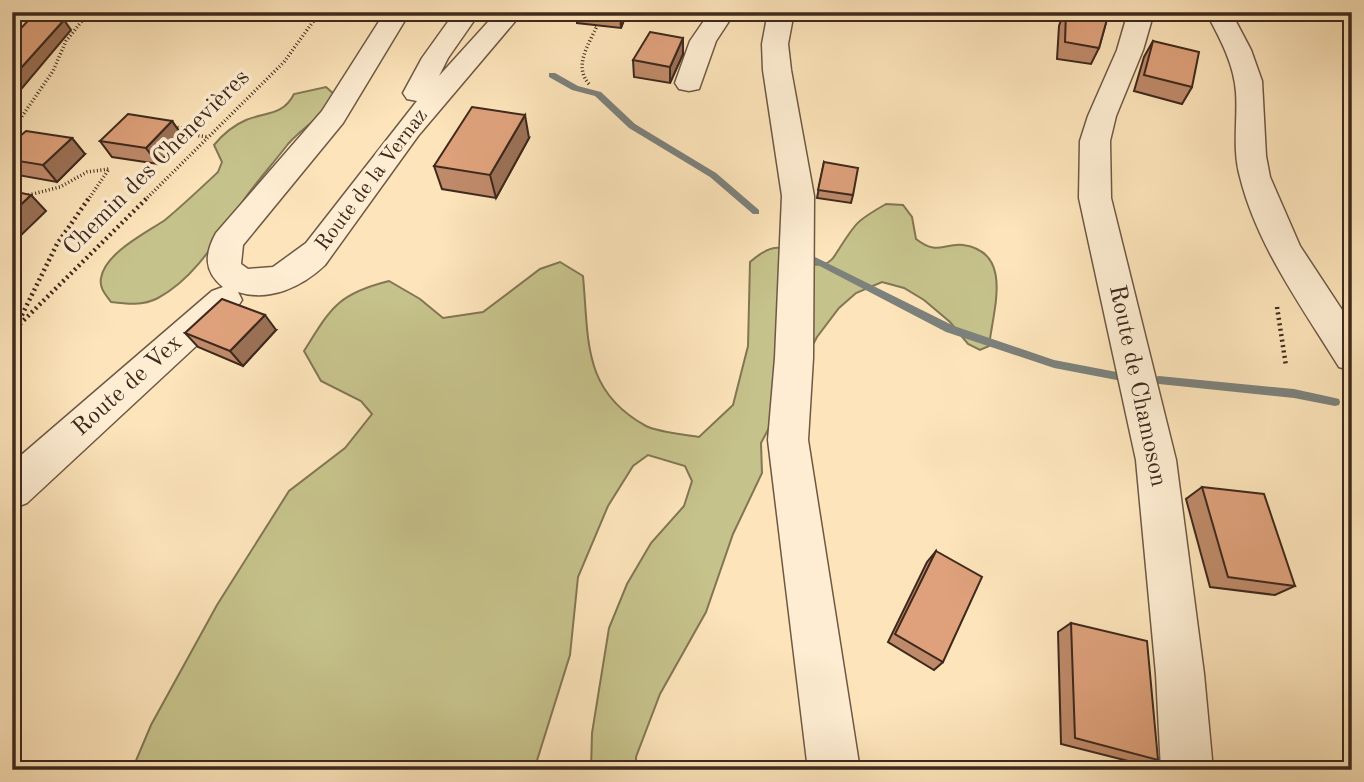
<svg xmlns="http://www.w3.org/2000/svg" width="1364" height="782" viewBox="0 0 1364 782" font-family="'Old Standard TT',serif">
<rect width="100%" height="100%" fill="#fde4ba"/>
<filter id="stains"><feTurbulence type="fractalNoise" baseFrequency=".00286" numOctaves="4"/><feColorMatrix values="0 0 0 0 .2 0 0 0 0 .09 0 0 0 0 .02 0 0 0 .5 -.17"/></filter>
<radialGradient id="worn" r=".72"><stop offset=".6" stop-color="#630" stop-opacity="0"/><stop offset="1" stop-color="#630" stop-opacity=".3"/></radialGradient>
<!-- green -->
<g fill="#c6c28b" stroke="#827654" stroke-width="2">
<path d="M 326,87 L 334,94 C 326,115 303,127 288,144 C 275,161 261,177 248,194 C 222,230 199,276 158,298 C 143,306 127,304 111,302 C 106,295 99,288 101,278 C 105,253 146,233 165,220 C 183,205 201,188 218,172 L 222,162 L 214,145 C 223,134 232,126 246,120 C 265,112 283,116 294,94 Z"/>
<path d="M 886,204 L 903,205 L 912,217 L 916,239 C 938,256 943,243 963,245 C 1014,252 993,310 989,346 L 980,350 L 968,344 L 950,322 L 924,300 L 904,288 L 882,282 L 856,293 L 839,308 L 817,337 L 761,443 L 762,473 L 733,534 L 706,612 L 660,694 L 636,757 L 636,770 L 591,770 L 592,733 L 609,628 L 627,584 L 651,543 L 684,506 L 692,481 L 685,466 L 648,455 L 633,466 L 608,506 L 578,577 L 570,655 L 534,770 L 132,770 L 151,725 L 217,605 L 289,491 L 345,448 L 372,414 L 361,401 L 321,381 L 304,351 C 331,308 337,294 389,281 L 420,299 L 443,318 L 483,312 L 540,269 L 560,262 L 583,276 C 589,340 582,391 646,426 C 661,433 683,434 699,437 L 733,405 L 748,346 L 750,262 C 791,226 794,271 824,264 C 832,262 835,255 839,249 C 856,222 858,220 886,204 Z"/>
</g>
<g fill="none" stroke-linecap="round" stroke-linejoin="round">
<!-- stream -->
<g fill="#7c817c" fill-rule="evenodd">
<polygon points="549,73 555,73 578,86 601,92 635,124 716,173 759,210 759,214 753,214 710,177 629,128 595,96 572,90 549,77"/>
<polygon points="813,256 954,326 1054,360 1127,374 1131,375 1132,378 1131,381 1127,382 1054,368 946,332 810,261 808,259"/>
<polygon points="1159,376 1294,389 1335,398 1339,399 1340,402 1339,405 1335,406 1294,398 1159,384 1155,383 1154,380 1155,377"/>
</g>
<defs>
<g id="minor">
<path d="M 385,12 L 410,12 L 343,123 L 243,245 L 241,264 L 248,269 L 273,267 L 306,243 L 417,101 L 407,99 L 403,93 L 422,58 L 455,12 L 480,12 L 448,58 L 439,76 L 497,12 L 523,12 L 418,136 L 325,265 C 302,287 269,302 238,292 L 242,300 L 236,309 L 27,503 L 12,509 L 12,463 L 212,291 L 223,287 C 203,271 205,253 216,233 L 322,111 Z"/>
<polygon points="710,12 735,12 716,41 699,89 689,91 679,89 675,83 690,41"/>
<polygon points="768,12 794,12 788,44 791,70 814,196 813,358 808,440 860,770 808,770 768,440 775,358 782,196 763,70 762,44"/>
<polygon points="1128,12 1154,12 1143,50 1116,116 1110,141 1111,198 1176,460 1204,674 1213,770 1161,770 1156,674 1136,460 1079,198 1080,141 1088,116 1117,50"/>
<path d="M 1206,12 L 1231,12 L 1251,50 L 1262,81 L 1266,156 L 1270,177 L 1300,246 L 1352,325 L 1352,371 L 1339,367 C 1302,307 1257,246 1240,177 C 1232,149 1238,120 1236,92 C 1234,63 1219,37 1206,12 Z"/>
</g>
</defs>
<!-- minor casing -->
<use href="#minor" stroke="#6e5844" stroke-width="3"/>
<!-- path-far1 -->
<g stroke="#3e291d" stroke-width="3.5" stroke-dasharray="1 2.5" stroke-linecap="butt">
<path d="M 589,84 C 573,66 589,44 597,26 L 592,21"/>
<polyline points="174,127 182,128 178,133 208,137"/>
<polyline points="12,131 53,71 66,41 89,12"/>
<polyline points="25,196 60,187 87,172 109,169 88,200"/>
<polyline points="145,200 284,62 320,12"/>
</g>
<!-- path -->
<g stroke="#3e291d" stroke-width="4.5" stroke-dasharray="2 3.5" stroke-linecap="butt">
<polyline points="1277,307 1286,366"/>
<polyline points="17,325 57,244 89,198"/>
<polyline points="12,332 147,198"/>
</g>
<!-- minor -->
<use href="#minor" fill="#feedd2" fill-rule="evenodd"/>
</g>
<!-- wall -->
<g fill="#bf8a6a" stroke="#3e291d" stroke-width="2">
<polygon points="576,12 627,12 621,28 577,23"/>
<polygon points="1064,12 1109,12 1099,48 1091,64 1057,59 1059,26"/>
<polygon points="683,38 683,54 670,83 634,77 633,60"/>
<polygon points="1153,41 1192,87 1182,104 1134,91 1144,57"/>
<polygon points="172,121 183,137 158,164 112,157 100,141"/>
<polygon points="529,138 496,198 442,189 434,166"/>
<polygon points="12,143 85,154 57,182 12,174"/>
<polygon points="824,162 853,195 851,203 817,198"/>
<polygon points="276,330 243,366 198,347 185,333"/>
<polygon points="1202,487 1295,586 1275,595 1210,587 1186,499"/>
<polygon points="936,551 943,662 934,670 888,642 927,562"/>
<polygon points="1071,623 1158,760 1140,764 1061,744 1058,632"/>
</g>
<!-- shaded-wall -->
<g fill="#9b7156" stroke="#3e291d" stroke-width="2">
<polygon points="620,12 627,12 621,28"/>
<polygon points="64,20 71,30 12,100 12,78"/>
<polygon points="683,38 683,54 670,83 670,67"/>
<polygon points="525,115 529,138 496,198 490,175"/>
<polygon points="172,121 183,137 158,164 146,148"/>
<polygon points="72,138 85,154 57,182 43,165"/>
<polygon points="31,195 46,211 12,244 12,213"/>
<polygon points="265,315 276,330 243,366 230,351"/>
</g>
<!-- building -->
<g fill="#dea17b" stroke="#3e291d" stroke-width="2">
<polygon points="36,12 55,12 64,20 12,78 12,38"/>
<polygon points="1066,12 1109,12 1099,48 1065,42"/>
<polygon points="650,32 683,38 670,67 633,60"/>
<polygon points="1153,41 1199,52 1192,87 1144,75"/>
<polygon points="472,107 525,115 490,175 434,166"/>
<polygon points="128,114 172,121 146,148 100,141"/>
<polygon points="26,131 72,138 43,165 12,160 12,143"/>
<polygon points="824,162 858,168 853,195 818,190"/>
<polygon points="12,191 31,195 12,213"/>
<polygon points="222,299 265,315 230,351 185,333"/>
<polygon points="1202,487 1264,494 1295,586 1228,577"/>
<polygon points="936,551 982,577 943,662 895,634"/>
<polygon points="1071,623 1147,641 1158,760 1075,738"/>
</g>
<g text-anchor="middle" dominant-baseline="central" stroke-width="7" stroke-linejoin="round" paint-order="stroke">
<!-- far-street labels -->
<g font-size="21" fill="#3e291d" stroke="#feedd2">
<text transform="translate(372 180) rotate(-53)">Route de la Vernaz</text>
</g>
<!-- street labels -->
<g font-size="24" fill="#3e291d" stroke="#feedd2">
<text transform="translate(157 163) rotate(-45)">Chemin des Chenevières</text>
<text transform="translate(128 386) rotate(-42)">Route de Vex</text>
<text transform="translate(1137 386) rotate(78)">Route de Chamoson</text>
</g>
</g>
<!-- margin -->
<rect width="1364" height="782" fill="none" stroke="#fde4ba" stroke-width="42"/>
<rect x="14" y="14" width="1336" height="754" fill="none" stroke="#3e291d" stroke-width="3.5"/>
<rect x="21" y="21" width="1322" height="740" fill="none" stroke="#3e291d" stroke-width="2"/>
<rect width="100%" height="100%" filter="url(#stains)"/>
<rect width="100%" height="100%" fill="url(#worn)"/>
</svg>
